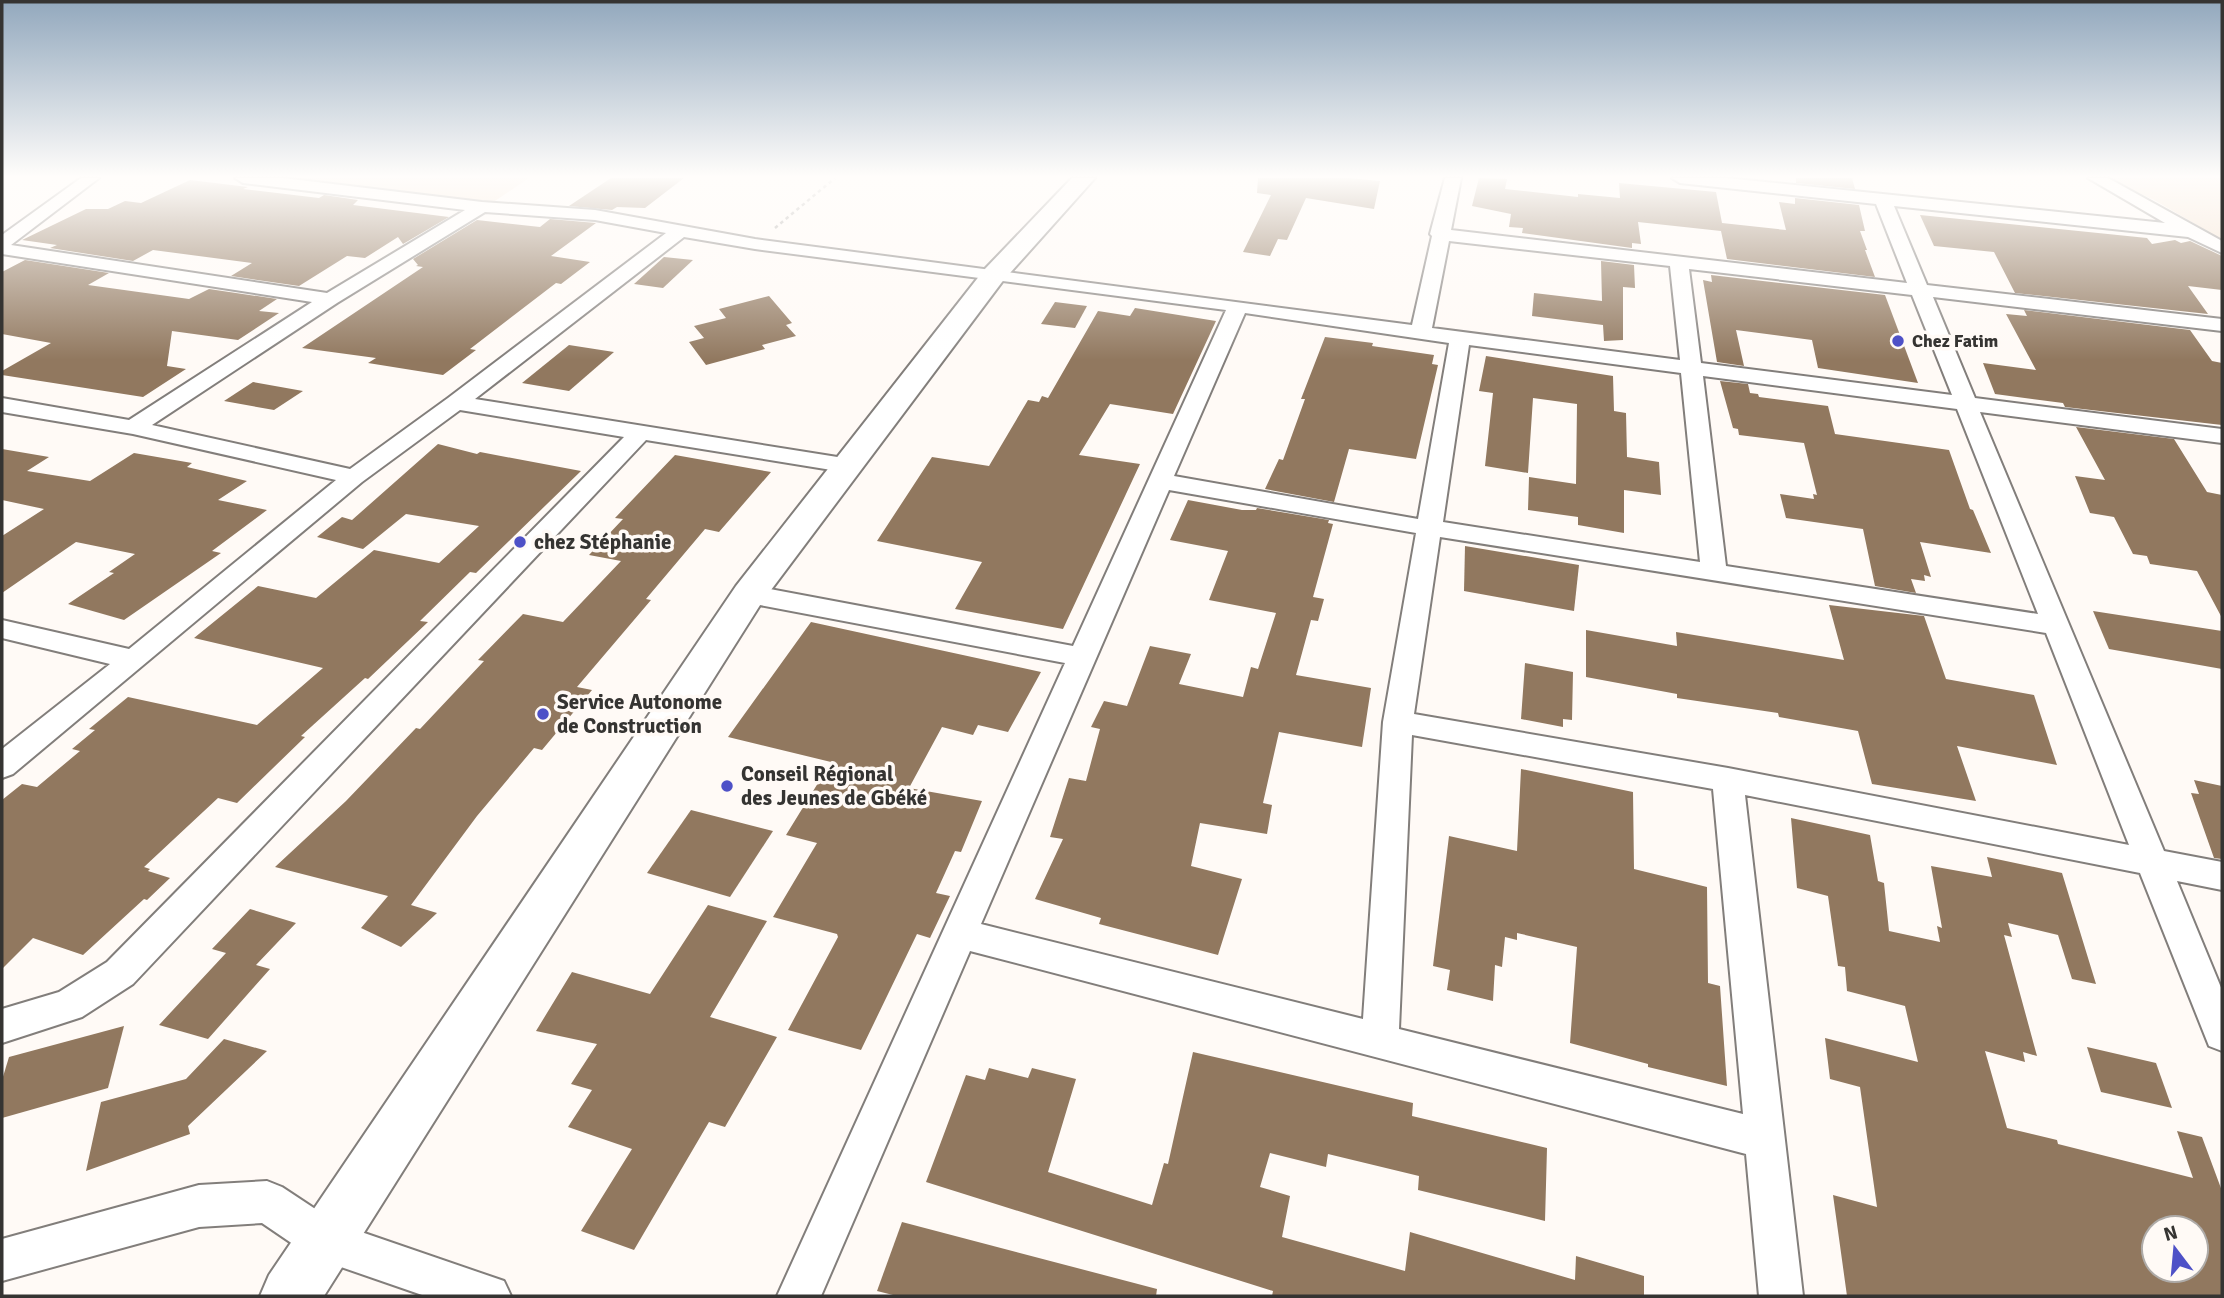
<svg xmlns="http://www.w3.org/2000/svg" width="2224" height="1298" viewBox="0 0 2224 1298" font-family="Signika,sans-serif">
<rect width="100%" height="100%" fill="#fffaf6"/>
<!-- green -->
<g fill="#f3dec9">
<polygon points="275,178 529,178 489,205"/>
<polygon points="2107,178 2222,178 2222,240 2156,201"/>
</g>
<!-- building -->
<g fill="#91785f" fill-rule="evenodd">
<polygon points="611,178 684,178 645,208 617,207 612,210 569,206"/>
<polygon points="1258,178 1348,178 1380,181 1374,209 1306,198 1287,240 1278,239 1270,256 1243,252 1271,195 1257,193"/>
<polygon points="1479,178 1507,179 1505,189 1578,197 1578,194 1620,198 1619,183 1716,192 1722,223 1786,230 1779,202 1795,204 1795,198 1859,205 1865,231 1860,231 1867,250 1865,250 1875,277 1727,259 1721,231 1638,222 1641,244 1632,243 1632,248 1522,233 1523,228 1509,227 1511,214 1472,206"/>
<polygon points="1796,178 1852,178 1855,189 1796,183"/>
<polygon points="190,180 248,187 243,189 319,198 324,195 358,200 353,205 449,217 403,244 398,237 365,258 347,256 299,286 231,276 252,263 153,250 133,261 50,248 57,245 22,240 86,209 108,209 125,201 141,203"/>
<polygon points="1920,215 2147,238 2152,244 2175,240 2181,243 2190,241 2222,256 2222,290 2188,286 2208,314 2015,293 1994,252 1934,246"/>
<polygon points="550,219 596,223 551,256 590,262 561,284 556,283 470,349 476,350 443,375 368,363 376,358 302,348 423,267 416,266 418,265 413,259 477,220 540,227"/>
<polygon points="664,257 693,260 663,288 634,284"/>
<polygon points="25,260 109,273 88,285 189,299 209,289 277,299 259,311 279,313 238,340 172,331 167,366 186,369 143,397 2,375 2,371 51,343 2,334 2,272"/>
<polygon points="1601,261 1634,265 1635,288 1623,287 1623,340 1604,341 1603,325 1532,316 1534,293 1602,301"/>
<polygon points="1711,275 1885,295 1918,383 1818,368 1812,340 1736,330 1744,366 1717,362 1703,280 1712,282"/>
<polygon points="769,296 792,323 786,325 796,336 762,345 765,349 706,365 689,342 704,338 694,326 726,318 719,309"/>
<polygon points="1055,302 1087,306 1075,328 1041,324"/>
<polygon points="1135,308 1216,321 1173,414 1110,404 1079,455 1140,464 1063,629 955,609 982,562 877,541 932,457 989,466 1028,400 1039,402 1042,396 1048,398 1098,311 1130,316"/>
<polygon points="2024,310 2190,330 2212,361 2222,363 2222,425 2065,407 2063,403 1995,394 1983,363 2036,370 2006,314 2027,316"/>
<polygon points="1325,337 1373,343 1372,346 1434,355 1432,364 1438,365 1416,459 1349,449 1334,502 1265,489 1279,459 1283,460 1305,399 1301,399"/>
<polygon points="569,345 614,352 569,391 522,383"/>
<polygon points="1486,356 1613,376 1614,411 1626,413 1627,457 1659,462 1661,495 1624,490 1624,533 1578,525 1578,517 1528,510 1529,477 1576,484 1577,404 1533,398 1528,473 1485,466 1493,393 1479,391"/>
<polygon points="1720,381 1748,384 1750,393 1758,394 1759,397 1828,406 1835,434 1949,450 1970,509 1973,510 1991,553 1920,542 1931,577 1924,575 1925,581 1911,579 1916,593 1875,586 1863,529 1786,518 1780,494 1814,499 1813,494 1817,495 1804,443 1739,435 1738,429 1733,428"/>
<polygon points="253,382 303,391 274,410 224,401"/>
<polygon points="2076,427 2174,439 2207,492 2222,495 2222,618 2197,571 2150,564 2147,556 2133,554 2114,517 2090,513 2075,476 2105,480"/>
<polygon points="438,444 477,454 480,452 581,471 476,573 470,572 420,621 428,622 368,679 365,678 301,736 305,737 237,803 218,798 144,867 150,869 148,871 170,878 147,900 144,899 83,955 33,938 2,969 2,800 22,784 37,787 80,751 72,749 95,730 89,729 128,697 257,725 323,668 194,638 258,586 316,598 374,550 439,563 479,526 406,514 363,549 317,537 342,517 352,520"/>
<polygon points="2,449 49,457 27,471 90,481 134,453 192,463 187,467 247,481 218,500 267,510 212,551 221,553 124,620 68,604 114,573 109,572 135,554 76,542 2,593 2,536 44,509 2,500"/>
<polygon points="675,455 771,472 719,532 705,529 646,599 651,600 577,687 592,690 542,750 534,748 477,816 411,905 437,913 401,947 361,928 388,896 275,867 346,801 416,728 420,729 484,661 478,660 523,614 563,622 621,561 589,555 623,519 615,518"/>
<polygon points="1188,500 1242,510 1256,510 1257,508 1329,520 1328,523 1333,524 1313,597 1324,599 1318,621 1311,620 1296,675 1371,688 1362,747 1279,732 1263,803 1272,805 1267,834 1200,823 1191,866 1242,879 1218,955 1099,924 1101,918 1035,899 1063,839 1050,837 1069,778 1086,781 1100,729 1091,727 1104,701 1127,706 1150,646 1191,654 1179,684 1243,697 1251,667 1258,669 1276,613 1209,600 1228,551 1170,540"/>
<polygon points="1465,546 1579,565 1574,611 1464,591"/>
<polygon points="1829,605 1924,616 1946,679 2034,695 2057,765 1957,746 1976,801 1872,784 1858,731 1779,717 1778,713 1677,698 1677,694 1586,677 1586,630 1677,646 1676,632 1844,660"/>
<polygon points="2093,611 2222,631 2222,669 2109,649"/>
<polygon points="811,622 1041,672 1008,732 978,725 973,735 942,727 909,788 982,801 961,852 955,851 936,893 950,896 930,938 917,934 861,1050 788,1030 838,937 837,934 773,917 817,843 786,835 831,762 728,737"/>
<polygon points="1525,663 1573,672 1572,720 1563,719 1563,727 1521,719"/>
<polygon points="1521,769 1633,792 1634,869 1707,887 1708,983 1720,986 1727,1086 1648,1067 1648,1064 1570,1043 1577,947 1517,933 1517,940 1505,937 1502,967 1495,965 1493,1001 1447,990 1450,970 1433,966 1449,836 1517,851"/>
<polygon points="2194,780 2222,786 2222,859 2214,858 2191,793 2199,794"/>
<polygon points="691,810 773,831 730,897 647,873"/>
<path d="M 1791,818 L 1870,835 L 1878,881 L 1884,883 L 1889,931 L 1940,942 L 1937,926 L 1942,928 L 1931,866 L 1992,877 L 1987,857 L 2062,873 L 2096,984 L 2072,979 L 2058,935 L 2008,923 L 2012,937 L 2004,935 L 2037,1056 L 2023,1052 L 2025,1062 L 1985,1051 L 2007,1128 L 2057,1140 L 2058,1144 L 2193,1178 L 2177,1131 L 2202,1137 L 2222,1191 L 2222,1296 L 1847,1296 L 1833,1195 L 1877,1207 L 1860,1087 L 1830,1079 L 1825,1038 L 1918,1062 L 1905,1006 L 1847,991 L 1845,967 L 1838,966 L 1828,896 L 1797,888 ZM 2154,1228 L 2196,1228 L 2196,1270 L 2154,1270 Z"/>
<polygon points="708,905 767,921 710,1017 777,1037 725,1127 709,1122 634,1250 581,1231 632,1149 568,1127 592,1090 571,1084 597,1044 536,1031 572,972 650,994"/>
<polygon points="250,909 296,923 256,965 270,969 208,1039 159,1025 226,953 212,949"/>
<polygon points="124,1026 108,1088 2,1118 2,1080 9,1057"/>
<polygon points="224,1039 267,1051 188,1126 190,1134 86,1171 101,1102 186,1079"/>
<polygon points="2087,1047 2156,1063 2172,1108 2101,1092"/>
<polygon points="1193,1052 1413,1103 1412,1116 1547,1148 1545,1221 1418,1190 1419,1176 1328,1154 1326,1167 1270,1153 1260,1187 1290,1196 1282,1237 1405,1271 1410,1232 1575,1280 1576,1256 1644,1276 1644,1296 1272,1296 1273,1291 926,1182 966,1075 985,1080 989,1068 1028,1078 1032,1068 1076,1079 1048,1172 1152,1205 1164,1163 1168,1164"/>
<polygon points="902,1222 1157,1289 1156,1296 897,1296 877,1291"/>
</g>
<g fill="none" stroke-linecap="round" stroke-linejoin="round">
<defs>
<g id="street">
<path d="M 81,178 L 99,178 L 11,245 L 327,293 L 465,210 L 243,183 L 235,178 L 283,178 L 482,202 L 595,210 L 755,239 L 1412,325 L 1432,236 L 1430,234 L 1445,178 L 1461,178 L 1451,230 L 1907,283 L 1876,204 L 1680,183 L 1672,178 L 1726,178 L 2165,223 L 2088,178 L 2108,178 L 2222,241 L 2222,253 L 2188,237 L 1894,206 L 1927,285 L 2222,319 L 2222,331 L 1933,297 L 1975,398 L 2222,429 L 2222,443 L 1980,412 L 2164,851 L 2222,862 L 2222,890 L 2177,881 L 2222,990 L 2222,1051 L 2209,1046 L 2140,873 L 1745,795 L 1803,1296 L 1759,1296 L 1746,1154 L 970,951 L 821,1296 L 777,1296 L 1065,663 L 749,603 L 740,600 L 736,594 L 740,588 L 749,585 L 1073,646 L 1226,310 L 755,249 L 684,237 L 475,399 L 850,459 L 858,461 L 862,466 L 858,471 L 850,473 L 646,440 L 133,984 L 82,1017 L 2,1043 L 2,1009 L 59,992 L 107,962 L 624,437 L 460,410 L 362,482 L 13,774 L 2,778 L 2,749 L 110,664 L 2,638 L 2,620 L 129,649 L 336,480 L 133,434 L 2,412 L 2,398 L 129,420 L 312,302 L 2,254 L 2,235 ZM 485,212 L 595,220 L 666,233 L 448,398 L 350,469 L 152,425 L 337,303 ZM 1449,241 L 1670,266 L 1680,360 L 1432,328 ZM 1689,269 L 1912,295 L 1952,395 L 1701,363 ZM 1245,313 L 1449,343 L 1418,519 L 1174,476 ZM 1469,345 L 1681,373 L 1700,562 L 1443,522 ZM 1703,376 L 1957,409 L 2038,614 L 1726,566 ZM 1169,490 L 1416,533 L 1383,722 L 1363,1019 L 981,924 ZM 1440,537 L 2046,633 L 2129,845 L 1728,768 L 1414,714 ZM 1412,735 L 1713,789 L 1743,1114 L 1399,1029 Z"/>
<polygon points="267,1181 282,1187 338,1224 504,1281 511,1296 425,1296 312,1257 262,1223 199,1227 2,1281 2,1239 199,1185"/>
</g>
<polygon id="secondary" points="1072,178 1095,178 1002,282 762,602 324,1296 260,1296 269,1275 736,586 984,270"/>
</defs>
<!-- street casing -->
<use href="#street" stroke="#827e7b" stroke-width="4"/>
<!-- secondary casing -->
<use href="#secondary" stroke="#827e7b" stroke-width="4"/>
<!-- path -->
<polyline stroke="#a29f9c" stroke-width="2.5" stroke-dasharray="3.5 3.5" stroke-linecap="butt" points="775,228 835,178"/>
<!-- street -->
<use href="#street" fill="#fff" fill-rule="evenodd"/>
<!-- secondary -->
<use href="#secondary" fill="#fff" fill-rule="evenodd"/>
</g>
<!-- sky -->
<linearGradient id="sky" x2="0" y2="1"><stop stop-color="#92a8bd"/><stop offset="0.49" stop-color="#fffdfb"/><stop offset="1" stop-color="#fffdfb" stop-opacity="0"/></linearGradient>
<rect width="2224" height="360" fill="url(#sky)"/>
<!-- markers -->
<g fill="#4e51c7" stroke="#fffaf6" stroke-width="2.5">
<circle cx="1898" cy="341" r="7"/>
<circle cx="520" cy="542" r="7"/>
<circle cx="543" cy="714" r="7"/>
<circle cx="727" cy="786" r="7"/>
</g>
<g text-anchor="middle" dominant-baseline="central" stroke-width="7" stroke-linejoin="round" paint-order="stroke">
<!-- far-poi labels -->
<g font-size="18" font-weight="bold" fill="#353432" stroke="#fffaf6" text-anchor="start">
<text x="1912" y="341">Chez Fatim</text>
</g>
<!-- poi labels -->
<g font-size="21" font-weight="bold" fill="#353432" stroke="#fffaf6" text-anchor="start">
<text x="534" y="542">chez Stéphanie</text>
<text x="557" y="702">Service Autonome<tspan x="557" dy="24">de Construction</tspan></text>
<text x="741" y="774">Conseil Régional<tspan x="741" dy="24">des Jeunes de Gbéké</tspan></text>
</g>
</g>
<!-- border -->
<rect width="2224" height="1298" fill="none" stroke="#353432" stroke-width="7"/>
<!-- north arrow -->
<g transform="translate(2175 1249) rotate(344)"><circle r="33" fill="#fffaf6" stroke="#aeaba8" stroke-width="2"/>
<path d="M0-5L12 26L0 18L-12 26Z" fill="#4e51c7"/>
<text y="-10" font-size="19" font-weight="bold" text-anchor="middle" fill="#353432">N</text>
</g>
</svg>
